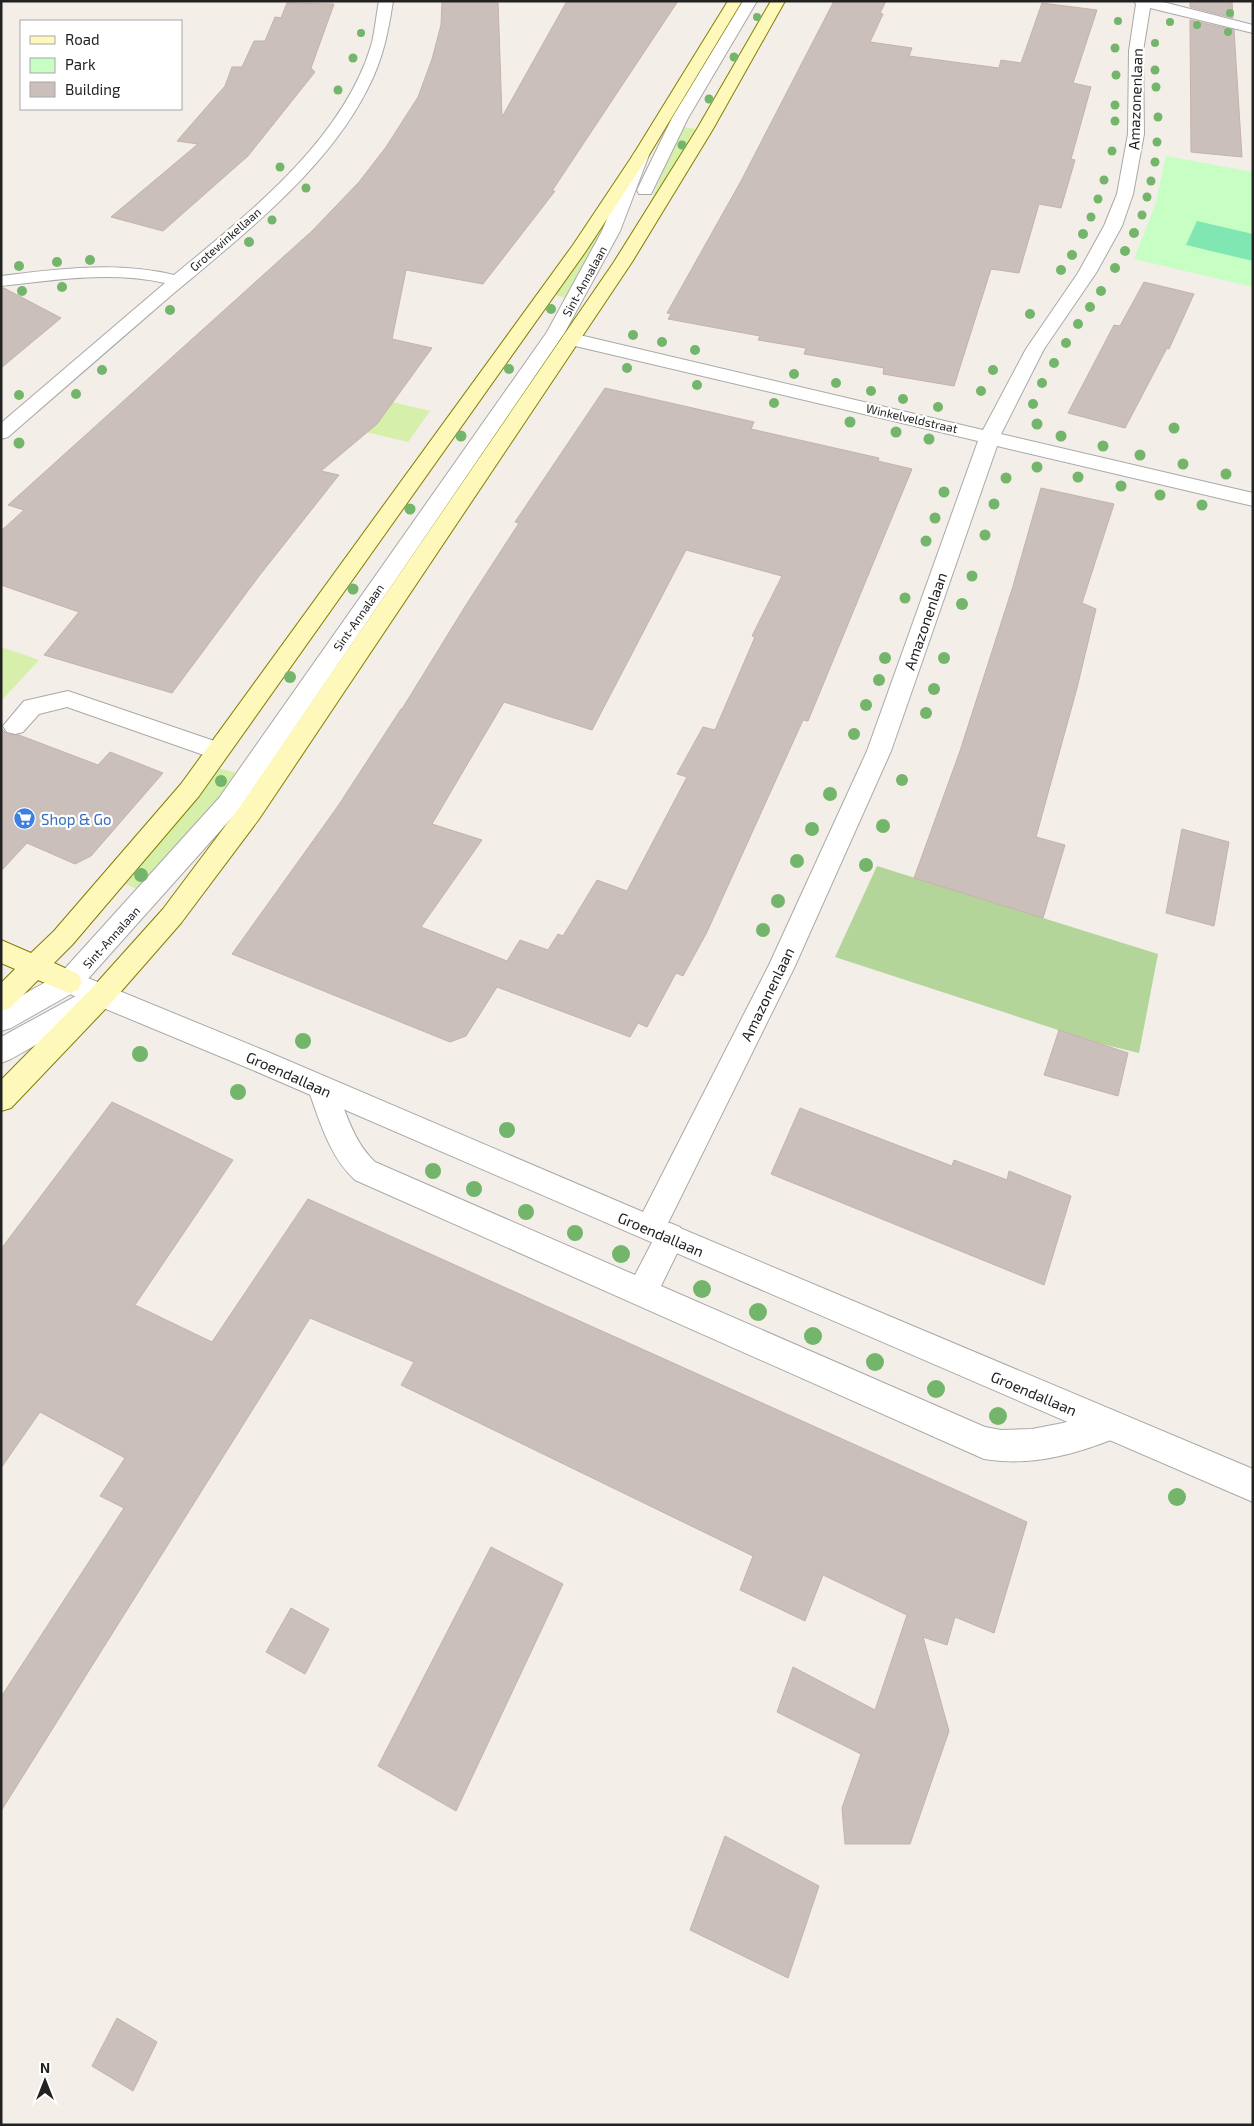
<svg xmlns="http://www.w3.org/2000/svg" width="1254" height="2126" viewBox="0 0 1254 2126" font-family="'Exo 2',sans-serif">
<rect width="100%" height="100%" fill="#f3eee8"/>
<!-- grass -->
<g fill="#d6efab">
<polygon points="684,127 696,129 648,209 668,158"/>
<polygon points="605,224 567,298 555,295"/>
<polygon points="282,376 430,411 408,442 256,406"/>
<polygon points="1,647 39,660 1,701"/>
<polygon points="218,768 237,773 218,801 141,891 126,884"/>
</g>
<!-- forest -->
<polygon fill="#b3d59a" points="877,866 1158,954 1139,1053 1098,1043 835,957"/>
<!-- park -->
<polygon fill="#c7fec4" points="1166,156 1253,172 1253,287 1134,259 1155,205"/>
<!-- pitch -->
<polygon fill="#81e7b2" points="1197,221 1253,234 1253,261 1186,245"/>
<!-- building -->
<g fill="#cbbfbb" stroke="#c6b2a9" fill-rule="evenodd">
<polygon points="442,1 498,1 502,117 567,1 678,1 552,191 555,191 483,284 406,270 392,339 432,348 377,424 321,471 339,475 259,576 172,693 44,655 79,612 1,585 1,531 24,510 8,505 312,231 359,182 386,147 418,97 432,59 441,25"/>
<polygon points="834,1 886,1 880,13 883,14 870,42 912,48 909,56 999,68 1001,60 1021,63 1042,3 1097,10 1073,83 1091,87 1071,159 1075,160 1061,208 1039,204 1019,273 991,269 954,386 883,374 884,368 804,354 806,348 758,340 760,336 668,319 671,314 667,313 741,181"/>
<polygon points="1190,1 1232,1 1233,18 1190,7"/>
<polygon points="287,3 334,4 311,68 315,72 248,156 163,231 111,217 198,144 177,141 225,86 232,67 242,67 254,41 265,41 275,17 281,18"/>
<polygon points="1190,20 1234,30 1242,157 1191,152"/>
<polygon points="1144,282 1194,294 1169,349 1167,348 1125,428 1068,413 1114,325 1120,326"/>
<polygon points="1,288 4,288 61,318 1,368"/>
<path d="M 605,388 L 754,422 L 751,429 L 879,458 L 878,461 L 912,469 L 808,721 L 803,720 L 707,932 L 683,976 L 676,973 L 647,1027 L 638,1023 L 630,1037 L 497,987 L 466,1036 L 450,1042 L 232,954 L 338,806 L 401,709 L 402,709 L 466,605 L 519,523 L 515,522 ZM 686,550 L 782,576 L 752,636 L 755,637 L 715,730 L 703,727 L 677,774 L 687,777 L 627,891 L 597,880 L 563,936 L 558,934 L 548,950 L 520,940 L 507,961 L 421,927 L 482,840 L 432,824 L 504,702 L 592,730 Z"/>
<polygon points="1041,488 1114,504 1082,603 1096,609 1077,688 1036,837 1065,845 1043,918 914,878 960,751 1013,586"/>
<polygon points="1,728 7,734 19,735 98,765 110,752 163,773 91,856 75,864 27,843 1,871"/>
<polygon points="1182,829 1229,842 1214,926 1166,913"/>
<polygon points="1059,1030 1128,1053 1118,1096 1044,1075"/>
<polygon points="112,1102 233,1160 135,1305 212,1342 308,1199 1027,1522 994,1633 955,1617 947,1645 923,1637 949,1731 910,1844 845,1844 842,1808 861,1754 777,1712 793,1667 875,1710 907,1615 823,1575 805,1621 740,1590 753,1556 401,1385 414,1362 310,1318 1,1811 1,1697 124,1508 100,1496 125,1458 40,1412 1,1468 1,1249"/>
<polygon points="800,1108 952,1166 954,1160 1007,1180 1009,1171 1071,1196 1044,1285 771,1174"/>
<polygon points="491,1547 563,1584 456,1811 378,1766"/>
<polygon points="291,1608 329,1629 305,1674 266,1652"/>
<polygon points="725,1836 819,1886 788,1978 690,1930"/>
<polygon points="117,2018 157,2042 133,2091 92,2066"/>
</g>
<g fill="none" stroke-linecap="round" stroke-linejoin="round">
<defs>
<g id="lane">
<polygon points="743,1 757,1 688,118 653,190 651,194 639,194 637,190 672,118"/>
<polygon points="641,150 647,152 649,155 620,231 565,332 237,812 78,990 11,1028 1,1031 1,1007 60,974 219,798 547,332 602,231 633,155 635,152"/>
<polygon points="68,691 226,745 230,751 226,757 218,760 67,707 39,714 23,732 15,734 7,732 3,726 24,701"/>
<polygon points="96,987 105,990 109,998 105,1006 11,1059 1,1063 1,1037 87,990"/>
<path d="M 322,1077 L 332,1080 C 346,1109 351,1139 375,1162 L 635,1275 L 660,1227 L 670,1223 L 680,1227 L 685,1237 L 661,1286 L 985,1427 L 1001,1430 L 1032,1429 L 1063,1423 L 1110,1409 L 1121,1414 L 1126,1425 L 1121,1436 C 1077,1454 1032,1467 984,1459 L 355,1180 C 329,1156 320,1121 308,1089 L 312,1080 Z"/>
</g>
<g id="street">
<path d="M 379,1 L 393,1 C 388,33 383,59 368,88 C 328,169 242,236 174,293 C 118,341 63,389 8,437 L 1,439 L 1,423 L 165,283 C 111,271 55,280 1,286 L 1,276 C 59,269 117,261 174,275 C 248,214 342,141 371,46 C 375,32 376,16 379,1 Z"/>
<polygon points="1134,1 1159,1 1253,25 1253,33 1150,8 1143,51 1144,134 1133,194 1122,226 1096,273 1044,349 1001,434 1253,493 1253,506 997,446 891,751 795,966 668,1223 1253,1469 1253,1502 248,1068 60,990 56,982 60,974 69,971 78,974 268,1052 643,1212 769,965 867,751 978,441 571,345 564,343 562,339 564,335 571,333 983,430 1026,349 1078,273 1104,226 1117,194 1128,134 1129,51 1136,4"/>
</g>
<g id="secondary">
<polygon points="728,1 742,1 649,155 586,251 199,796 72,945 54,963 78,974 82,982 78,990 69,993 38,980 10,1008 1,1011 1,983 15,969 1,963 1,940 31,953 54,931 181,784 573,245 633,155"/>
<polygon points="771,1 785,1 713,129 632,262 259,819 181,923 111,1003 11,1108 1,1111 1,1080 93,987 163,909 241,805 614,262 697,129"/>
</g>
</defs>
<!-- lane casing -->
<use href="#lane" stroke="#a9a9a9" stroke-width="2"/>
<!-- street casing -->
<use href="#street" stroke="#a9a9a9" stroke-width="2"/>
<!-- secondary casing -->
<use href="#secondary" stroke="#827f00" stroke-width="2"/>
<!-- lane -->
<use href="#lane" fill="#fff" fill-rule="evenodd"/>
<!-- street -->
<use href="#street" fill="#fff" fill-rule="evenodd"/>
<!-- secondary -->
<use href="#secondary" fill="#fef9ba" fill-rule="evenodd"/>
</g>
<!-- trees -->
<g fill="#73b56b">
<circle cx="1230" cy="13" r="4"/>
<circle cx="757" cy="17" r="4"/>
<circle cx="1118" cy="21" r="4"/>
<circle cx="1170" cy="22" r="4"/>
<circle cx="1197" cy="25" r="4"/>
<circle cx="1228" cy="32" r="4"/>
<circle cx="361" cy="33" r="4"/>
<circle cx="1155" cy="43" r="4"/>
<circle cx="1115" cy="48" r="4.5"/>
<circle cx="734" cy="57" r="4.5"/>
<circle cx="353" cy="58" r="4.5"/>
<circle cx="1155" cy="70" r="4.5"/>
<circle cx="1116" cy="75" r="4.5"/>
<circle cx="1156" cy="87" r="4.5"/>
<circle cx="338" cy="90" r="4.5"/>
<circle cx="709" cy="99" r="4.5"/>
<circle cx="1115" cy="105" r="4.5"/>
<circle cx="1158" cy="117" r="4.5"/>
<circle cx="1115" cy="121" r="4.5"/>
<circle cx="1157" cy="142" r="4.5"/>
<circle cx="682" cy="145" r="4.5"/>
<circle cx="1112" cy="151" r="4.5"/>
<circle cx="1155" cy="162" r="4.5"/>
<circle cx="280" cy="167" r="4.5"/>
<circle cx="1104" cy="180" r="4.5"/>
<circle cx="1151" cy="181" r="4.5"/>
<circle cx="306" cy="188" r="4.5"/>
<circle cx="1147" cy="197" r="4.5"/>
<circle cx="1098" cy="199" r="4.5"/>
<circle cx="1142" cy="215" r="4.5"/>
<circle cx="1091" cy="217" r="4.5"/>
<circle cx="272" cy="220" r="4.5"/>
<circle cx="1134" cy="233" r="5"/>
<circle cx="1083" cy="234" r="5"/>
<circle cx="249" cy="242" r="5"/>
<circle cx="1125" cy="251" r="5"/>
<circle cx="1072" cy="255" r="5"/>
<circle cx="90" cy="260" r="5"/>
<circle cx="57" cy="262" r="5"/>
<circle cx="19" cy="266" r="5"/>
<circle cx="1115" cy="268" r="5"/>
<circle cx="1061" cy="270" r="5"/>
<circle cx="62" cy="287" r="5"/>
<circle cx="22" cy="291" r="5"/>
<circle cx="1101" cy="291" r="5"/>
<circle cx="1090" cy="307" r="5"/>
<circle cx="551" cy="309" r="5"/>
<circle cx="170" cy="310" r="5"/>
<circle cx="1030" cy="314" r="5"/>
<circle cx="1078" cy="324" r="5"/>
<circle cx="633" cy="335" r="5"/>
<circle cx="662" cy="342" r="5"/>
<circle cx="1066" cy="343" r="5"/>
<circle cx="695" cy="350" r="5"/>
<circle cx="1054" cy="363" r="5"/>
<circle cx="627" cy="368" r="5"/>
<circle cx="509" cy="369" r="5"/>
<circle cx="102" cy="370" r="5"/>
<circle cx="993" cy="370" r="5"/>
<circle cx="794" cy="374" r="5"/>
<circle cx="836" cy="383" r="5"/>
<circle cx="1042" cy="383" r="5"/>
<circle cx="697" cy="385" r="5"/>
<circle cx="871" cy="391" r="5"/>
<circle cx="981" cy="391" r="5"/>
<circle cx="76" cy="394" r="5"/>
<circle cx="19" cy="395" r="5"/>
<circle cx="903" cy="399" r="5"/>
<circle cx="774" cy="403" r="5"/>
<circle cx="1033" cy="404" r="5"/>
<circle cx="938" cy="407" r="5"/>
<circle cx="850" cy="422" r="5.5"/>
<circle cx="1037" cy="424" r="5.5"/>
<circle cx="1174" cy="428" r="5.5"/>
<circle cx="896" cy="432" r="5.5"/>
<circle cx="461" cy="436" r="5.5"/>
<circle cx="1061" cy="436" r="5.5"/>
<circle cx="929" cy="439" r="5.5"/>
<circle cx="19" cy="443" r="5.5"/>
<circle cx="1103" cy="446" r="5.5"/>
<circle cx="1140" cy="455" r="5.5"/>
<circle cx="1183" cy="464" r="5.5"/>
<circle cx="1037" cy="467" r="5.5"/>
<circle cx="1226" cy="474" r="5.5"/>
<circle cx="1078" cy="477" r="5.5"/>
<circle cx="1006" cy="478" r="5.5"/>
<circle cx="1121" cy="486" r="5.5"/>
<circle cx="944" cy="492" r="5.5"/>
<circle cx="1160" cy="495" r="5.5"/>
<circle cx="994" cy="504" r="5.5"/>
<circle cx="1202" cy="505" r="5.5"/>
<circle cx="410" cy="509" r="5.5"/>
<circle cx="935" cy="518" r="5.5"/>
<circle cx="985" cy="535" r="5.5"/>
<circle cx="926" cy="541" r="5.5"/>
<circle cx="972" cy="576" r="5.5"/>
<circle cx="353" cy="589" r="5.5"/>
<circle cx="905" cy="598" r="5.5"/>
<circle cx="962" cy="604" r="6"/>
<circle cx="885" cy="658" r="6"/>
<circle cx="944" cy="658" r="6"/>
<circle cx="290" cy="677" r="6"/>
<circle cx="879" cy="680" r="6"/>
<circle cx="934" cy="689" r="6"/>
<circle cx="866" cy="705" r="6"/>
<circle cx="926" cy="713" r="6"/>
<circle cx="854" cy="734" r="6"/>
<circle cx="902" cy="780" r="6"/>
<circle cx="221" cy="781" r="6"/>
<circle cx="830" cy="794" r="7"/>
<circle cx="883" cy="826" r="7"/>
<circle cx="812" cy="829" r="7"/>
<circle cx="797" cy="861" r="7"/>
<circle cx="866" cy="865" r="7"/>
<circle cx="141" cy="875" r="7"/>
<circle cx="778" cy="901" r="7"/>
<circle cx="763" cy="930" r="7"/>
<circle cx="303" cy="1041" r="8"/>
<circle cx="140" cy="1054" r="8"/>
<circle cx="238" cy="1092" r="8"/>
<circle cx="507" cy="1130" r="8"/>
<circle cx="433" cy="1171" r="8"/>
<circle cx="474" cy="1189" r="8"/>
<circle cx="526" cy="1212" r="8"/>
<circle cx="575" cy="1233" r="8"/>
<circle cx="621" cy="1254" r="9"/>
<circle cx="702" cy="1289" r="9"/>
<circle cx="758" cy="1312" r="9"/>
<circle cx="813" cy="1336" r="9"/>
<circle cx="875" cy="1362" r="9"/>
<circle cx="936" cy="1389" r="9"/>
<circle cx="998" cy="1416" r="9"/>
<circle cx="1177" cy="1497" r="9"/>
</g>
<!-- icons -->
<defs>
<symbol id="supermarket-disc" viewBox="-11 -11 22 22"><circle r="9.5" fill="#3f7fe0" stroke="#fff"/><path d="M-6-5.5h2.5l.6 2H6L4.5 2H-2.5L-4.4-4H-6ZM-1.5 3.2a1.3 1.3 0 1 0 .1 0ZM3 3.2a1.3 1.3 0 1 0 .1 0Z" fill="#fff"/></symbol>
</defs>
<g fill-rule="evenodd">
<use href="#supermarket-disc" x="12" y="806" width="25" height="25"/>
</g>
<g text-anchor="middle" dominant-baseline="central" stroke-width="4.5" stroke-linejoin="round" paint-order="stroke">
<!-- far-street labels -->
<g font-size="12" fill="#222" stroke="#fff">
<text transform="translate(225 239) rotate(-41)">Grotewinkellaan</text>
<text transform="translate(584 281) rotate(-61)">Sint-Annalaan</text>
<text transform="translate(912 418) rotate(13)">Winkelveldstraat</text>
<text transform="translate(358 617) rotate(-55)">Sint-Annalaan</text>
<text transform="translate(111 937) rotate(-48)">Sint-Annalaan</text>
</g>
<!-- street labels -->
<g font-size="15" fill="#222" stroke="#fff">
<text transform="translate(1135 99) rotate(-88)">Amazonenlaan</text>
<text transform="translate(925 621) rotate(-71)">Amazonenlaan</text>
<text transform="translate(767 994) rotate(-64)">Amazonenlaan</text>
<text transform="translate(289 1074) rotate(24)">Groendallaan</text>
<text transform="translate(661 1234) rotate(23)">Groendallaan</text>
<text transform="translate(1034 1393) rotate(23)">Groendallaan</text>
</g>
<!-- shop labels -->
<g font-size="15" fill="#366cbe" stroke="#fff" text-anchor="start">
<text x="41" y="819">Shop &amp; Go</text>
</g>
</g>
<!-- border -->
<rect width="1254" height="2126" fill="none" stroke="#222222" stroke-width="5"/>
<!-- legend -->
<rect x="20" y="20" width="162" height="90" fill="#ffffff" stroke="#a7a7a7"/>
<rect x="30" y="36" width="25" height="8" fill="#fef9ba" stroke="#a7a7a7"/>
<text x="65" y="45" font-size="15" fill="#222222">Road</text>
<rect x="30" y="58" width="25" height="15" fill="#c7fec4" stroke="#a7a7a7"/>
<text x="65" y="70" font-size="15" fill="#222222">Park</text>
<rect x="30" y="82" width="25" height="15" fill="#cbbfbb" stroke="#a7a7a7"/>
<text x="65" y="95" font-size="15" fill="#222222">Building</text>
<!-- north arrow -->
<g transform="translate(45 2081)" stroke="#ffffff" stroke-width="4" paint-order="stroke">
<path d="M0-4L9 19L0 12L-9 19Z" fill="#222222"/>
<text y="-8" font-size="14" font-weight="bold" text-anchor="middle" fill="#222222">N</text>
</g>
</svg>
